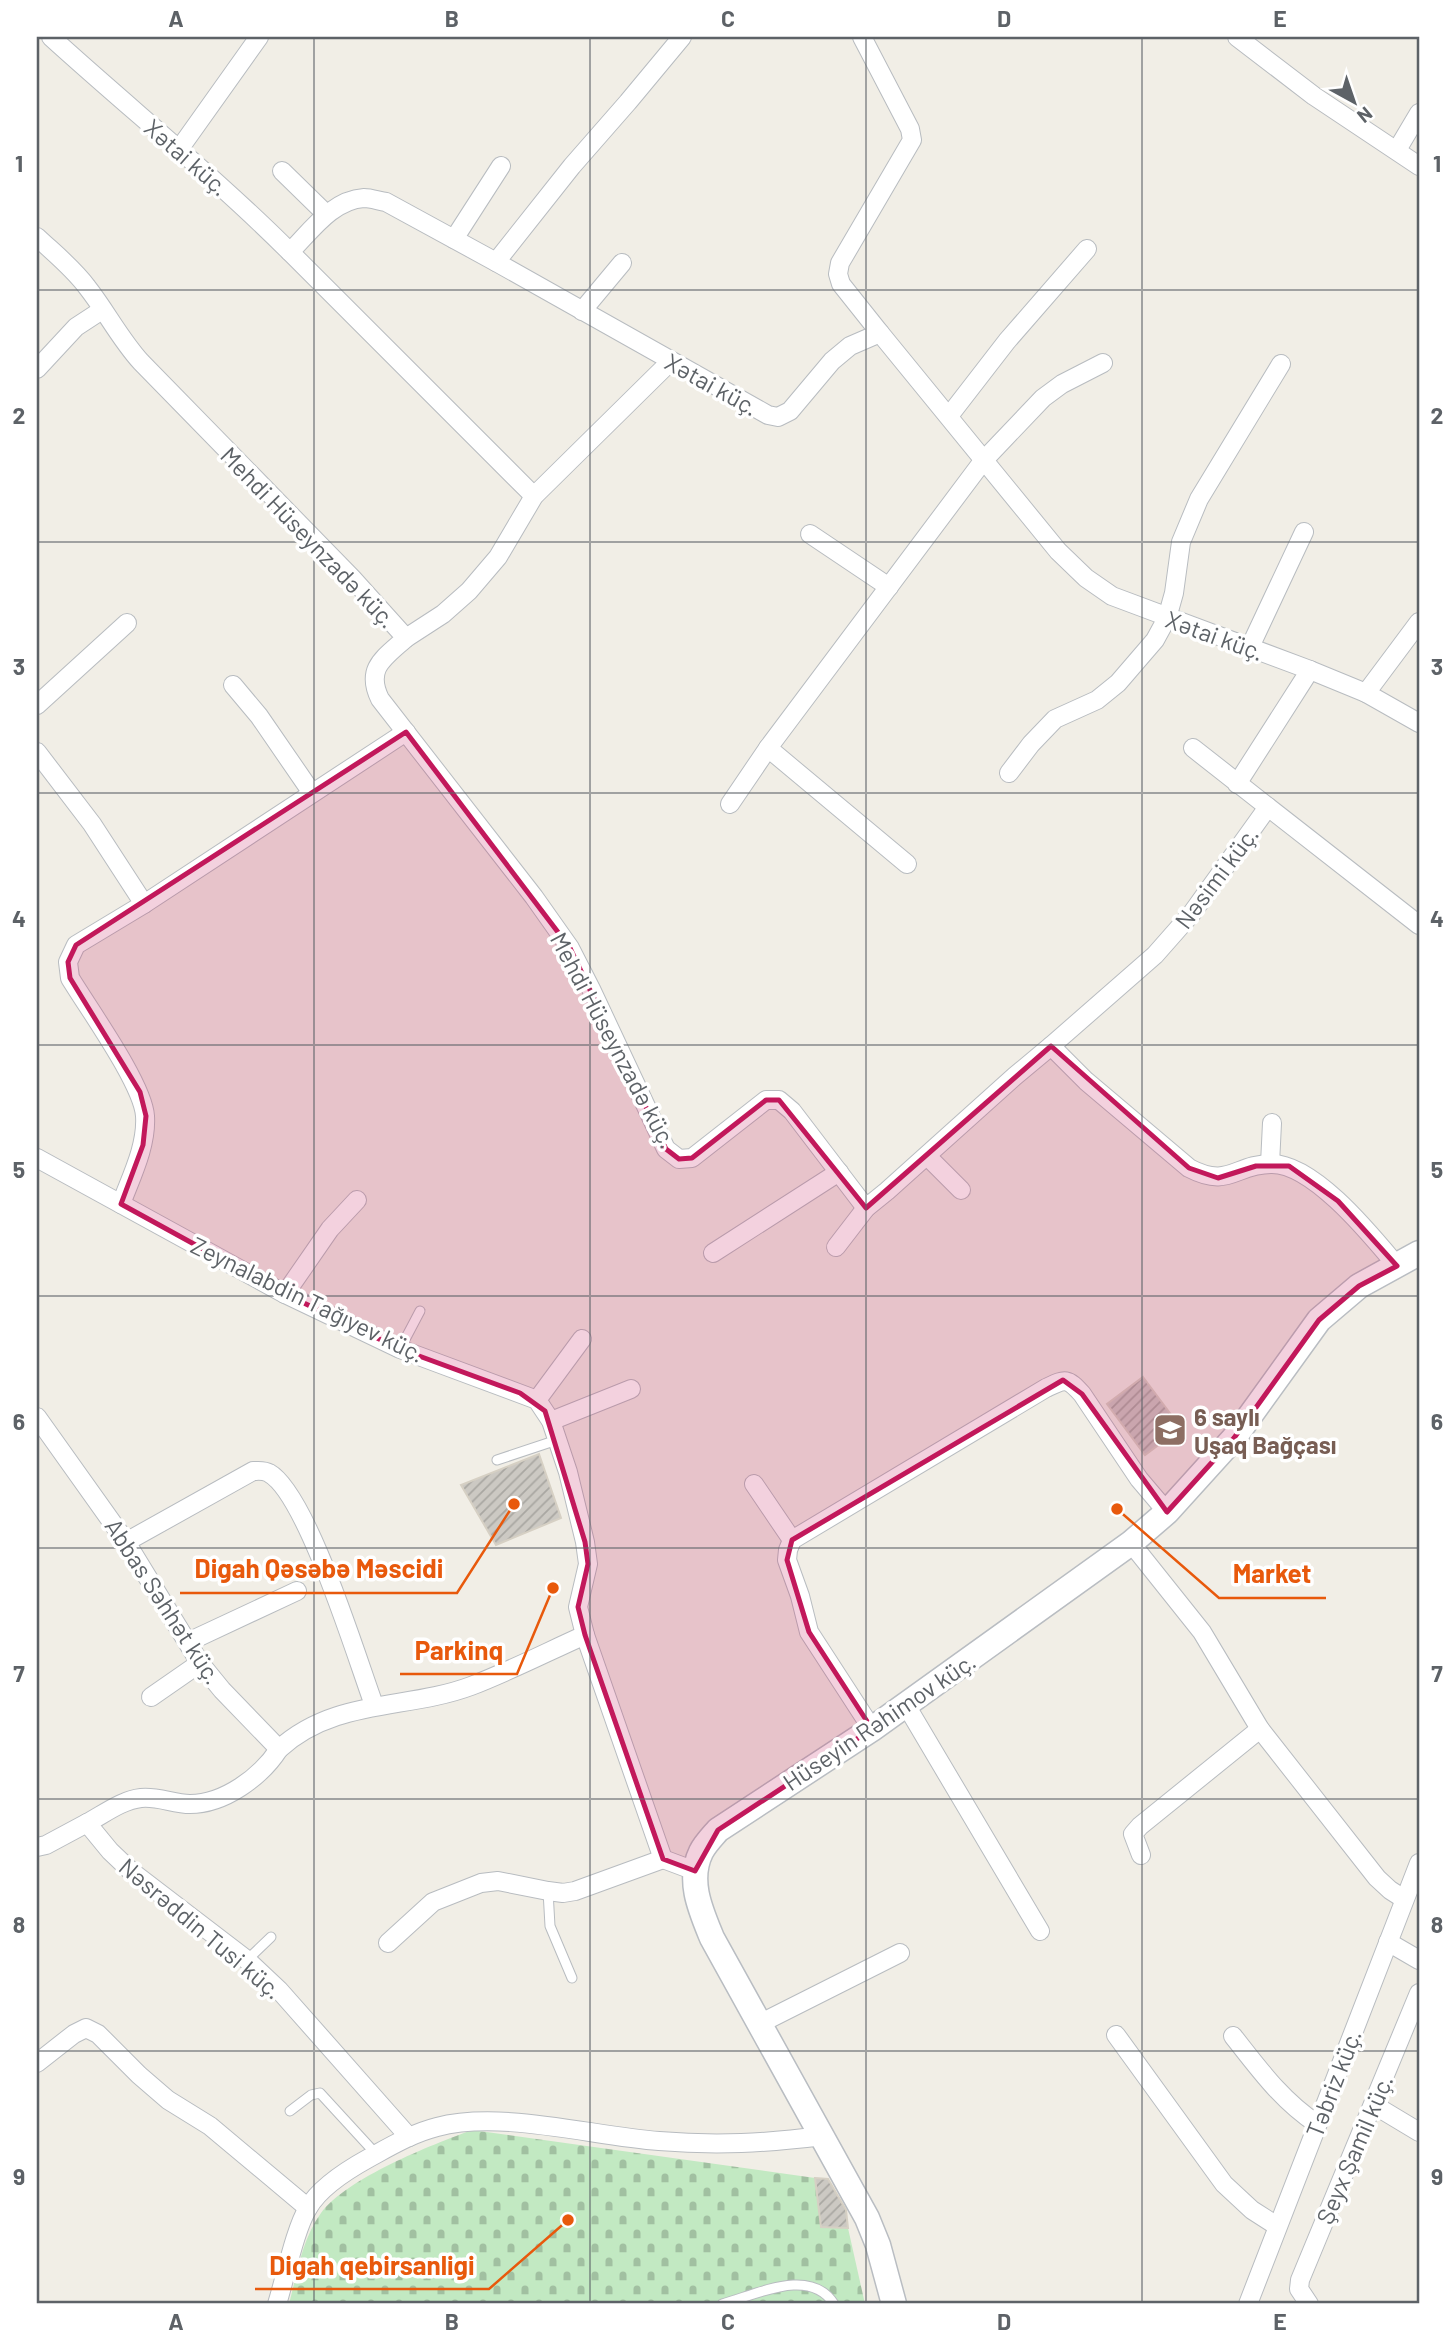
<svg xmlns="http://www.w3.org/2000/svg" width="1456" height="2341" viewBox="0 0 1456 2341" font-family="Barlow,sans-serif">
<defs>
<pattern id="cemetery-stones" width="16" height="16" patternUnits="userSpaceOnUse" patternTransform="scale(1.75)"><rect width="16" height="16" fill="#c2e9c2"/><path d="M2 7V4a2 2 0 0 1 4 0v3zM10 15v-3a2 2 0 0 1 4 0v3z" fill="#a1c0a1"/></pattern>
<pattern id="building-hatch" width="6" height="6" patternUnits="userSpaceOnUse" patternTransform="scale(1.75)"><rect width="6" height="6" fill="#ccc9c3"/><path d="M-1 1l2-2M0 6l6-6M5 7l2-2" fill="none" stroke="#a9a7a2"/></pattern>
</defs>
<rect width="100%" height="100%" fill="#f1eee6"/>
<!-- cemetery -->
<path fill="url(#cemetery-stones)" d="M 472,2130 L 815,2178 L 821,2227 L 848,2228 L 865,2304 L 289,2304 C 297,2274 302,2239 321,2213 C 347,2178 431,2145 472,2130 Z"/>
<!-- building -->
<g fill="url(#building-hatch)" stroke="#d6d0c4" stroke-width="2">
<polygon points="1143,1377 1181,1428 1145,1455 1107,1404"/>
<polygon points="539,1454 561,1518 496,1545 461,1485"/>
<polygon points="815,2178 828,2179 846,2210 848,2228 821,2227"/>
</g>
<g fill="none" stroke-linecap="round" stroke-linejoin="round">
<defs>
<g id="lane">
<polyline points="400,1349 420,1311"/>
<polyline points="497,1460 557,1440"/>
<polyline points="548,1891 550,1926 572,1978"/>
<polyline points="247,1960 271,1937"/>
<polyline points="290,2111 311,2095 320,2093 376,2154"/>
<path d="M 722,2304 C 756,2295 810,2266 834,2304"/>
</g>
<g id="street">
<path d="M 51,37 C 130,109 214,176 290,252 C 311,231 332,200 364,198 C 371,198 379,201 386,202 L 496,262 L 768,415 L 778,417 L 790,411 L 832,361 L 850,346 L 880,333 L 1058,551 L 1086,578 L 1112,596 L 1310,670 L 1366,693 L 1419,723"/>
<polyline points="862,37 910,129 912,140 840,263 838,274 841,284 880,333"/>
<polyline points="1237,37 1314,96 1419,166"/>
<polyline points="180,148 259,37"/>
<polyline points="1397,150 1419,113"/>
<polyline points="282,171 326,214"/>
<path d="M 37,237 C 54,253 73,268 87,287 C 106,311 120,339 141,362 L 352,578 L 406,638 C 384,658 365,668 380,699 L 534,897 L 570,948 L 591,989 L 666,1149 L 679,1159 L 692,1158 L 766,1100 L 779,1100 L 792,1111 L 866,1208 L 887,1191 L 1015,1076 L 1051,1046 L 1086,1081 L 1189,1168 C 1229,1189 1235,1164 1271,1164 C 1313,1163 1371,1235 1397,1266"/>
<polyline points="454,239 501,166"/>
<polyline points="290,252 534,496"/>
<polyline points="496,262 572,166 628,102 682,37"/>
<polyline points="582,311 622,263"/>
<polyline points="37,369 76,327 102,310"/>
<polyline points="949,416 1007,341 1087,249"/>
<polyline points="810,534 889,587"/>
<polyline points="406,638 443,614 469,591 498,557 534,496 671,361"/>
<polyline points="1250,647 1304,532"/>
<polyline points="233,685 259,716 312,793"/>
<polyline points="1366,693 1419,622"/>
<polyline points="37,705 127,623"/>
<polyline points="1193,748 1268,807"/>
<path d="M 37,752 L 92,824 L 144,904 L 76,945 L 68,962 L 70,978 C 88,1008 143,1084 145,1116 C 147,1146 131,1177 121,1204"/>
<polyline points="1009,773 1031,744 1055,719 1097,700 1118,683 1155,640 1167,618 1174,593 1181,542 1199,499 1281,364"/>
<polyline points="1237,784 1310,670"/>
<polyline points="730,804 768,748"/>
<polyline points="907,864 768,748 983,461 1043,398 1062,384 1103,363"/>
<polyline points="144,904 406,732"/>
<polyline points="1051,1046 1155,955 1192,913 1268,807 1419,925"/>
<polyline points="927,1156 961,1190"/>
<polyline points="37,1158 285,1294 400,1349 537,1400 551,1421 568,1472 585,1542 588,1564 578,1607 585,1635 663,1859 695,1871"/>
<polyline points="1270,1164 1272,1123"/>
<polyline points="836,1247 866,1208"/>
<polyline points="713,1253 839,1172"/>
<polyline points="285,1294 330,1229 357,1200"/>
<polyline points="537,1400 582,1339"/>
<path d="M 37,1417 L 126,1542 L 200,1663 L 222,1690 L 279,1749 C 335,1698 407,1710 471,1686 C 510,1671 547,1652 585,1635"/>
<polyline points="551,1421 631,1389"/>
<polyline points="754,1484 792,1540"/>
<path d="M 126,1542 L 253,1471 C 258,1471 264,1470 269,1473 C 307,1494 357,1659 374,1705"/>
<polyline points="1131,1543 1202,1632 1260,1729 1377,1878 1390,1890 1404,1899"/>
<polyline points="188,1642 297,1591"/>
<polyline points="151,1697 200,1663"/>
<polyline points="906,1705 1040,1931"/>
<path d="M 872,1729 L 809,1632 L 800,1596 L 787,1560 L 788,1550 L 792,1540 L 1046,1388 C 1065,1379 1067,1377 1082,1394 L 1139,1479 L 1167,1512"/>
<path d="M 87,1823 C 104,1814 122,1800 141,1798 C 157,1796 174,1804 190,1804 C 224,1804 261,1777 279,1749"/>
<polyline points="37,1847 46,1845 87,1823 110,1851 132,1872 247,1960 279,1990 409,2137"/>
<polyline points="1141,1855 1133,1834 1140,1826 1260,1729"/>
<polyline points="1388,1942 1419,1960"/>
<polyline points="388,1943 433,1902 481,1883 498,1881 548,1891 563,1893 575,1891 663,1859"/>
<polyline points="759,2024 900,1953"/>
<polyline points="1116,2035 1224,2184 1252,2210 1277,2226"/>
<path d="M 1233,2036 C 1259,2069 1282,2101 1317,2124"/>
<polyline points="37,2063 74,2034 86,2028 98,2034 139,2075 168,2100 210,2126 308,2208"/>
<polyline points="1374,2105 1419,2132"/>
<path d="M 277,2304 C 285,2279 295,2229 308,2208 C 320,2187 349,2169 369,2158 C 391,2146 413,2133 437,2127 C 501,2110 592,2136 659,2141 C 718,2146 765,2143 823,2136"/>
<polyline points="1248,2304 1419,1863"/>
<polyline points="1309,2304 1299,2289 1300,2280 1419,1993"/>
</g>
<path id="secondary" d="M 894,2304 L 878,2245 L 867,2218 L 712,1938 C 701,1911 687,1881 701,1852 C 705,1844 712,1837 718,1830 L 872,1729 L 1131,1543 L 1167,1512 L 1234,1438 L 1319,1320 L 1359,1286 L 1419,1253"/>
</defs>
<!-- lane casing -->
<use href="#lane" stroke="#b8bcc0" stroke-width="11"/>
<!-- street casing -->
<use href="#street" stroke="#b8bcc0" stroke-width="20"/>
<!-- secondary casing -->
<use href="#secondary" stroke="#b9bdc2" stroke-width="27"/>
<!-- lane -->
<use href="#lane" stroke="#fff" stroke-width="9"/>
<!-- street -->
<use href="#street" stroke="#fff" stroke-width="18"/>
<!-- secondary -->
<use href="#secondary" stroke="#fff" stroke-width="24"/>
</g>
<!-- marked area -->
<path fill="#c2185b" fill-opacity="0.2" stroke="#c2185b" stroke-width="5" stroke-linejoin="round" d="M 406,732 L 570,948 L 666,1149 L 679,1159 L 692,1158 L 766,1100 L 779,1100 L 866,1208 L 1051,1046 L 1189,1168 L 1218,1178 L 1256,1166 L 1289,1166 L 1338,1201 L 1397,1266 L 1359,1286 L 1319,1320 L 1234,1438 L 1167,1512 L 1082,1394 L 1063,1380 L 792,1540 L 787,1560 L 809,1632 L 872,1729 L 718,1830 L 695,1871 L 663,1859 L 585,1635 L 578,1607 L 588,1564 L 585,1542 L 545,1411 L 520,1393 L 400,1349 L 285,1294 L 121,1204 L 143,1145 L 146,1116 L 140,1092 L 70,978 L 68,962 L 76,945 Z"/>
<!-- grid -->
<path fill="none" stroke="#5d6267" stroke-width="2" stroke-opacity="0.55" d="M 314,37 L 314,2304M 590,37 L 590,2304M 866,37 L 866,2304M 1142,37 L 1142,2304M 37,290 L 1419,290M 37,542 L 1419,542M 37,793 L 1419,793M 37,1045 L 1419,1045M 37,1296 L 1419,1296M 37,1548 L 1419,1548M 37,1799 L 1419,1799M 37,2051 L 1419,2051"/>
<!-- icons -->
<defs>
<symbol id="school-square" viewBox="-11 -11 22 22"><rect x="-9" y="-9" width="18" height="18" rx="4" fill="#8d6e63" stroke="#fff"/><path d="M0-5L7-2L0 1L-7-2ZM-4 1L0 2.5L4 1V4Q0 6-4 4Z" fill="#fff"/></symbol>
</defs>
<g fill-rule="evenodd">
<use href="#school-square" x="1151" y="1411" width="38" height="38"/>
</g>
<g text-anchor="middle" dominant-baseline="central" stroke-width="7" stroke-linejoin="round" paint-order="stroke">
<!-- street labels -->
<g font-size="24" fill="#5d6267" stroke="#fff">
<text transform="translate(187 157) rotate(41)">Xətai küç.</text>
<text transform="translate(712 384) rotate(29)">Xətai küç.</text>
<text transform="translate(309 537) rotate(46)">Mehdi Hüseynzadə küç.</text>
<text transform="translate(1215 635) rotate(20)">Xətai küç.</text>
<text transform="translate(1216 877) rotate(-53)">Nəsimi küç.</text>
<text transform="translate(614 1040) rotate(62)">Mehdi Hüseynzadə küç.</text>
<text transform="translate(308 1299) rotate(26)">Zeynalabdin Tağıyev küç.</text>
<text transform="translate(164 1601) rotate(57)">Abbas Səhhət küç.</text>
<text transform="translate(879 1721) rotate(-34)">Hüseyin Rəhimov küç.</text>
<text transform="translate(201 1928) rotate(40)">Nəsrəddin Tusi küç.</text>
<text transform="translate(1333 2083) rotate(-69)">Təbriz küç.</text>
<text transform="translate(1354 2149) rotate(-67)">Şeyx Şamil küç.</text>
</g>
<!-- education labels -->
<g font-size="24" font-weight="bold" fill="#785e54" stroke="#fff" text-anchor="start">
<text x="1194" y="1416">6 saylı<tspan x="1194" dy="28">Uşaq Bağçası</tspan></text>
</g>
</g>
<!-- callouts -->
<path fill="none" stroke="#e8590c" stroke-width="2.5" d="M514 1504L457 1593H180M1117 1509L1219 1598H1326M553 1588L517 1674H400M568 2220L489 2289H255"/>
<g fill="#e8590c" stroke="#fff" stroke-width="2.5">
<circle cx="514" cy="1504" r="7"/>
<circle cx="1117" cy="1509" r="7"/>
<circle cx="553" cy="1588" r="7"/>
<circle cx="568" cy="2220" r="7"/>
</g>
<g font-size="26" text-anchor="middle" font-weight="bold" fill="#e8590c" stroke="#fff" stroke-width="7" stroke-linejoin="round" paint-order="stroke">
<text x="319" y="1578">Digah Qəsəbə Məscidi</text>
<text x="1272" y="1583">Market</text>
<text x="459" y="1660">Parkinq</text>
<text x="372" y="2275">Digah qebirsanligi</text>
</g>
<!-- border -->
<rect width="1456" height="2341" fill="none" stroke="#ffffff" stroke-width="77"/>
<!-- north arrow -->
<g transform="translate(1354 102) rotate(140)" stroke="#ffffff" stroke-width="5" paint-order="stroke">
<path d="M0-5L12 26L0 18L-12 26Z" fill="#5d6267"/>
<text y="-10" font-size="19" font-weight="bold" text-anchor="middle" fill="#5d6267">N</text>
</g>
<rect x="38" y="38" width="1380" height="2264" fill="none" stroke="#5d6267" stroke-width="2.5"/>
<g font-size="23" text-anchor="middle" font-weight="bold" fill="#5d6267">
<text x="176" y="27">A</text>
<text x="452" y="27">B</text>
<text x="728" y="27">C</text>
<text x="1004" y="27">D</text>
<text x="1280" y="27">E</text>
<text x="19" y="172">1</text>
<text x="1437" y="172">1</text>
<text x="19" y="424">2</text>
<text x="1437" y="424">2</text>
<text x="19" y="675">3</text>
<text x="1437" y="675">3</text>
<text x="19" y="927">4</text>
<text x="1437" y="927">4</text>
<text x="19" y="1178">5</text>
<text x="1437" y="1178">5</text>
<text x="19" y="1430">6</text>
<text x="1437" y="1430">6</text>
<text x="19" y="1682">7</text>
<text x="1437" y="1682">7</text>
<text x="19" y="1933">8</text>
<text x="1437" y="1933">8</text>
<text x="19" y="2185">9</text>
<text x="1437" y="2185">9</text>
<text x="176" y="2330">A</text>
<text x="452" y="2330">B</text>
<text x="728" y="2330">C</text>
<text x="1004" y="2330">D</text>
<text x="1280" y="2330">E</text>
</g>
</svg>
